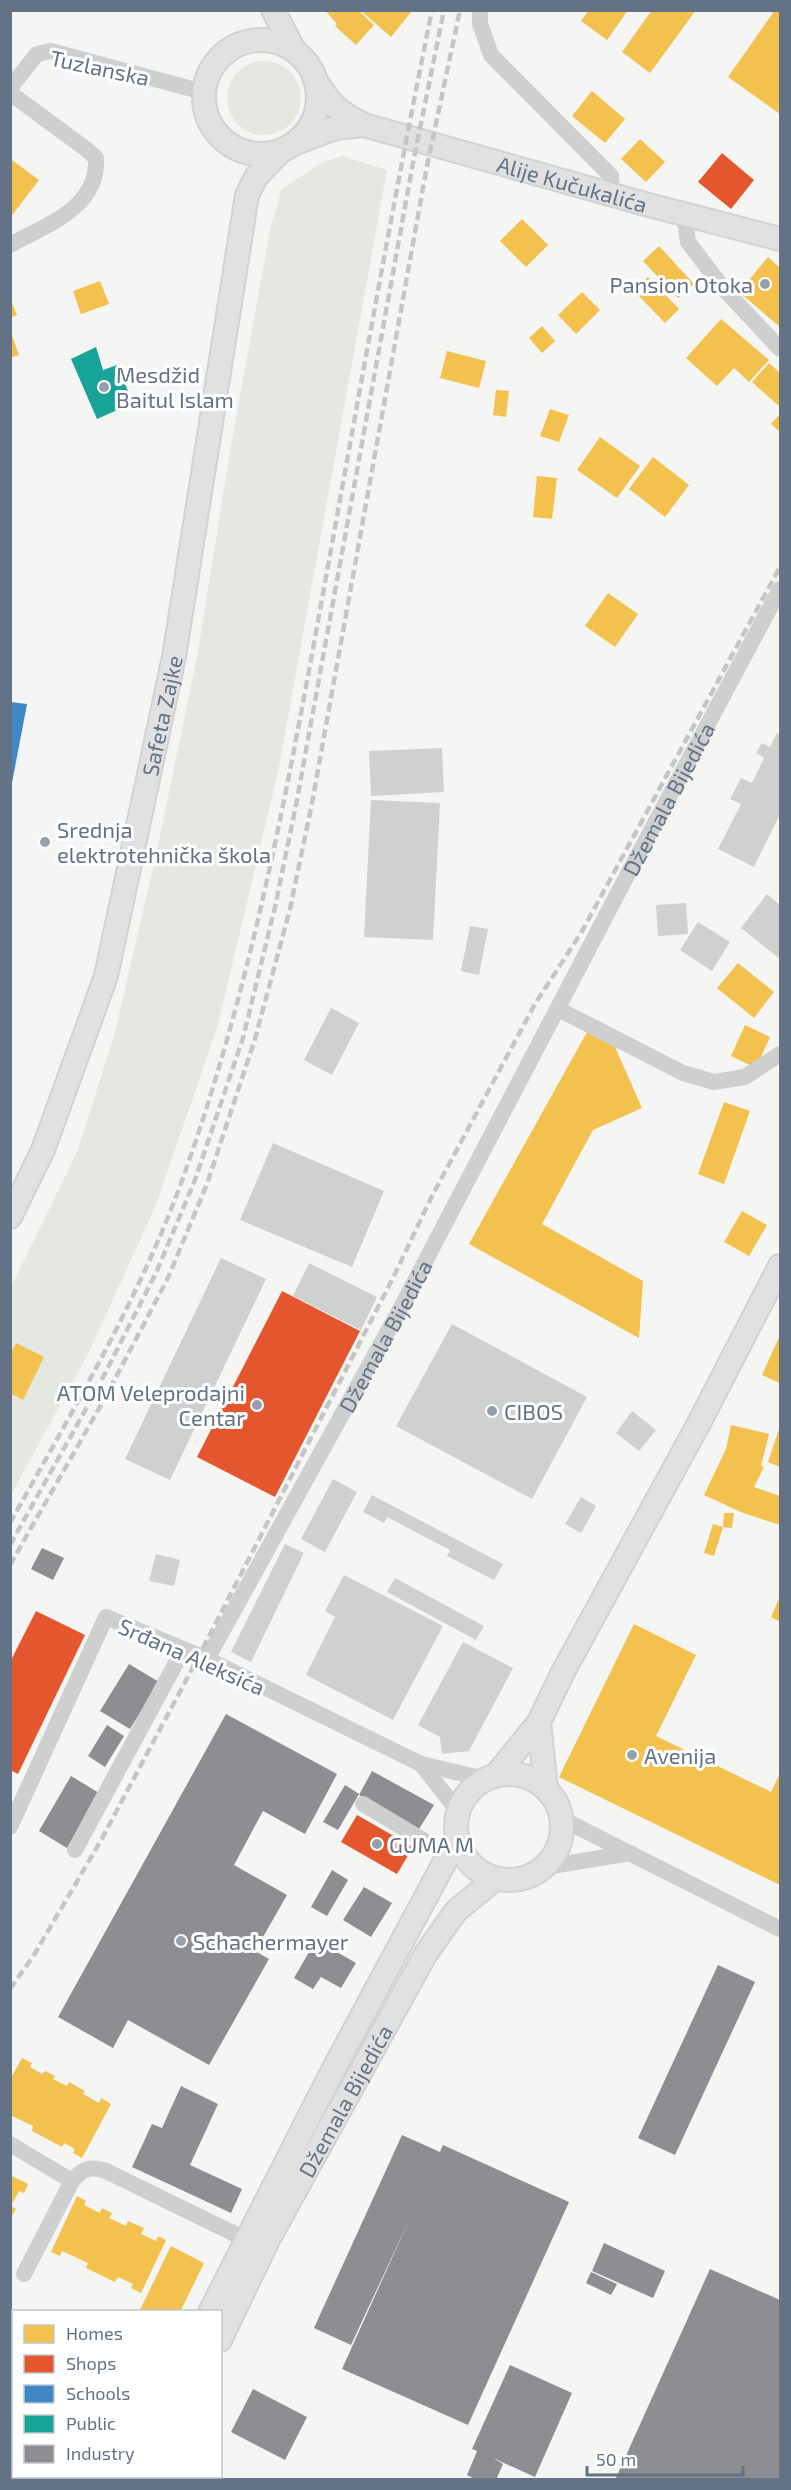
<svg xmlns="http://www.w3.org/2000/svg" width="791" height="2490" viewBox="0 0 791 2490" font-family="'Exo 2',sans-serif">
<rect width="100%" height="100%" fill="#f5f5f3"/>
<!-- green -->
<g fill="#e4e8e1">
<circle cx="264" cy="98" r="37"/>
<polygon points="342,156 387,170 279,767 218,1025 156,1205 89,1352 11,1495 11,1287 77,1152 114,1036 156,855 198,652 230,451 271,225 282,189 323,162"/>
</g>
<!-- homes -->
<g fill="#f2c14e">
<polygon points="325,10 358,10 374,25 356,45 335,26 337,24"/>
<polygon points="360,10 409,10 411,12 391,37"/>
<polygon points="589,10 628,10 607,40 581,21"/>
<polygon points="652,10 696,10 650,73 622,52"/>
<polygon points="775,10 780,10 780,114 728,77"/>
<polygon points="592,91 625,119 605,143 572,116"/>
<polygon points="640,139 665,162 646,182 621,159"/>
<polygon points="12,160 39,180 10,218 10,162"/>
<polygon points="522,219 548,245 526,267 500,241"/>
<polygon points="659,246 694,284 678,298 643,261"/>
<polygon points="768,257 780,268 780,327 739,292"/>
<polygon points="648,277 679,309 665,323 634,291"/>
<polygon points="100,281 109,304 81,314 73,291"/>
<polygon points="582,292 600,310 576,334 558,315"/>
<polygon points="10,298 17,315 10,318"/>
<polygon points="721,319 769,360 749,382 734,368 717,386 686,358"/>
<polygon points="542,326 555,341 542,353 529,338"/>
<polygon points="10,330 19,355 10,358"/>
<polygon points="447,351 486,361 479,388 440,378"/>
<polygon points="769,363 780,373 779,406 752,382"/>
<polygon points="496,390 509,391 506,417 493,415"/>
<polygon points="550,409 569,415 559,442 540,436"/>
<polygon points="780,414 780,432 771,424"/>
<polygon points="600,437 640,466 617,498 577,470"/>
<polygon points="653,457 689,485 665,517 629,489"/>
<polygon points="537,476 557,478 552,519 533,517"/>
<polygon points="608,593 638,614 615,647 585,626"/>
<polygon points="738,963 774,992 754,1018 717,988"/>
<polygon points="745,1025 770,1037 756,1068 731,1056"/>
<polygon points="587,1032 615,1047 642,1108 593,1130 542,1224 643,1281 639,1338 469,1244"/>
<polygon points="724,1102 750,1111 724,1184 698,1174"/>
<polygon points="742,1211 767,1225 749,1256 724,1242"/>
<polygon points="780,1335 780,1383 762,1375"/>
<polygon points="16,1343 44,1357 23,1400 10,1393 10,1355"/>
<polygon points="731,1425 769,1434 761,1466 764,1467 754,1487 780,1496 780,1525 743,1513 704,1495 726,1449"/>
<polygon points="780,1426 780,1467 768,1462"/>
<polygon points="724,1513 734,1513 732,1528 723,1527 714,1556 704,1553 713,1524 723,1527"/>
<polygon points="780,1596 780,1622 771,1617"/>
<polygon points="634,1624 696,1655 656,1736 771,1792 780,1773 780,1885 559,1777"/>
<polygon points="22,2058 32,2063 30,2067 42,2074 45,2071 55,2076 53,2079 67,2086 69,2082 85,2091 83,2094 99,2103 101,2098 111,2104 82,2158 73,2153 75,2149 64,2143 62,2147 32,2131 33,2126 10,2115 10,2080"/>
<polygon points="10,2175 28,2184 24,2193 19,2191 11,2206 16,2209 10,2219"/>
<polygon points="77,2196 86,2201 84,2205 100,2213 102,2208 112,2213 109,2218 126,2226 128,2221 144,2228 141,2234 156,2241 158,2236 166,2240 141,2293 131,2288 133,2284 118,2277 115,2282 86,2268 88,2263 62,2251 60,2256 51,2252"/>
<polygon points="171,2246 204,2263 180,2312 139,2312"/>
<polygon points="10,2346 14,2347 14,2402 10,2406"/>
<polygon points="59,2476 103,2476 102,2480 58,2480"/>
</g>
<!-- shops -->
<g fill="#e4572e">
<polygon points="722,153 754,180 731,209 698,182"/>
<polygon points="282,1291 360,1331 275,1497 197,1457"/>
<polygon points="36,1611 85,1635 18,1774 10,1770 10,1662"/>
<polygon points="357,1815 413,1847 397,1874 341,1842"/>
</g>
<!-- schools -->
<polygon fill="#3f88c5" points="10,702 27,704 12,783 10,783"/>
<!-- public -->
<polygon fill="#17a398" points="96,347 103,370 117,365 133,403 97,419 71,359"/>
<!-- industry -->
<g fill="#8d8d92">
<polygon points="42,1548 64,1558 53,1580 31,1569"/>
<polygon points="129,1664 159,1682 130,1729 100,1711"/>
<polygon points="226,1714 337,1774 305,1834 263,1811 234,1865 287,1895 255,1951 269,1959 209,2065 128,2020 113,2048 58,2017"/>
<polygon points="107,1725 124,1736 105,1767 88,1756"/>
<polygon points="372,1771 434,1805 419,1829 359,1795"/>
<polygon points="71,1776 99,1793 67,1848 39,1831"/>
<polygon points="345,1785 359,1794 338,1830 323,1822"/>
<polygon points="332,1870 348,1880 327,1916 311,1907"/>
<polygon points="364,1887 392,1903 371,1937 343,1920"/>
<polygon points="316,1940 356,1963 341,1988 321,1977 313,1989 294,1978"/>
<polygon points="718,1965 755,1982 675,2155 638,2138"/>
<polygon points="181,2086 218,2104 190,2165 242,2189 231,2213 132,2167 152,2124 162,2128"/>
<polygon points="402,2135 440,2152 443,2145 569,2202 468,2425 342,2369 411,2216 351,2345 314,2328"/>
<polygon points="604,2243 665,2271 653,2298 592,2271"/>
<polygon points="710,2269 780,2300 780,2480 615,2480"/>
<polygon points="591,2272 617,2284 611,2295 586,2283"/>
<polygon points="510,2365 572,2393 535,2477 493,2458 503,2464 496,2480 477,2480 467,2475 477,2451 472,2449"/>
<polygon points="253,2389 307,2417 285,2460 231,2432"/>
</g>
<!-- building -->
<g fill="#cfd0d0">
<polygon points="777,733 780,735 780,814 754,867 718,849 741,804 730,799 741,778 752,783 764,758 756,753 762,743 770,747"/>
<polygon points="442,748 444,792 371,796 369,751"/>
<polygon points="371,800 440,803 433,940 364,937"/>
<polygon points="767,894 780,905 780,959 741,928"/>
<polygon points="686,903 688,934 658,936 656,905"/>
<polygon points="698,922 730,942 712,971 680,950"/>
<polygon points="470,926 488,929 479,975 461,971"/>
<polygon points="331,1008 359,1023 332,1075 304,1060"/>
<polygon points="273,1143 384,1191 352,1267 240,1220"/>
<polygon points="221,1258 266,1279 170,1480 125,1459"/>
<polygon points="309,1263 377,1297 361,1330 293,1296"/>
<polygon points="452,1324 587,1397 532,1499 396,1426"/>
<polygon points="632,1411 656,1430 639,1451 616,1433"/>
<polygon points="333,1479 357,1492 325,1552 301,1539"/>
<polygon points="372,1495 503,1564 494,1580 447,1556 450,1550 387,1517 384,1523 363,1512"/>
<polygon points="581,1497 596,1506 581,1533 565,1524"/>
<polygon points="285,1544 304,1553 251,1662 231,1652"/>
<polygon points="156,1554 180,1560 174,1586 149,1581"/>
<polygon points="344,1575 443,1626 393,1720 306,1675 335,1617 325,1611"/>
<polygon points="395,1578 484,1626 476,1640 387,1592"/>
<polygon points="463,1642 513,1668 469,1751 442,1754 440,1737 418,1725"/>
</g>
<g fill="none" stroke-linecap="round" stroke-linejoin="round">
<defs>
<g id="secondary">
<polyline points="273,10 294,50"/>
<circle cx="261" cy="97" r="57"/>
<path id="s2" d="M 315,79 C 330,104 338,112 364,125 L 645,204 L 780,239"/>
<polyline points="298,142 335,128 364,125"/>
<path id="s3" d="M 10,1217 L 43,1150 L 106,976 L 174,657 L 247,195 L 256,177 L 281,151"/>
<polyline points="539,1722 546,1788"/>
<circle cx="509" cy="1827" r="53"/>
<polyline points="496,1775 539,1722 563,1672 698,1425 780,1266"/>
<polyline points="210,2312 333,2070 457,1839"/>
<path id="s4" d="M 220,2340 L 268,2240 L 425,1955 L 456,1911 L 495,1879"/>
<polyline points="128,2480 130,2476"/>
<polyline points="154,2480 156,2476"/>
</g>
</defs>
<!-- secondary casing -->
<use href="#secondary" stroke="#d0d2d3" stroke-width="26"/>
<!-- street -->
<g stroke="#ced0d0" stroke-width="16">
<polyline points="480,10 480,24 491,55 611,176 612,195"/>
<polyline points="10,88 37,54 51,51 203,92"/>
<path d="M 10,93 L 86,149 L 96,158 C 99,208 47,224 10,245"/>
<polyline points="684,214 688,242 723,288 780,349"/>
<polyline points="558,1009 683,1073 714,1082 745,1077 780,1054"/>
<path id="s1" d="M 207,1659 L 404,1302 L 621,887 L 780,589"/>
<polyline points="421,1764 458,1811"/>
<polyline points="363,1804 448,1855"/>
<polyline points="562,1819 780,1929"/>
<polyline points="10,1827 106,1617 207,1659 421,1764 485,1779"/>
<polyline points="75,1850 183,1650"/>
<polyline points="545,1867 631,1853"/>
<polyline points="10,2144 72,2181"/>
<path d="M 24,2274 L 72,2181 C 83,2168 90,2166 106,2171 L 245,2239"/>
<polyline points="10,2322 14,2323"/>
<polyline points="31,2480 32,2476"/>
</g>
<!-- secondary -->
<use href="#secondary" stroke="#e1e1e2" stroke-width="22"/>
<!-- rail -->
<g stroke="#c4c5c6" stroke-width="4.5" stroke-dasharray="9 4.5" stroke-linecap="butt">
<path d="M 10,1523 C 73,1410 141,1296 184,1175 C 252,984 288,787 324,588 C 359,395 393,202 432,10"/>
<polyline points="10,1545 96,1391 156,1273 195,1180 243,1038 275,907 297,800 413,163 444,10"/>
<polyline points="10,1565 105,1398 168,1278 207,1184 255,1039 290,909 312,803 427,166 460,10"/>
<polyline points="10,1989 34,1955 100,1842 199,1656 393,1278 432,1196 535,1004 581,933 780,567"/>
</g>
</g>
<!-- markers -->
<g fill="#96a0ac" stroke="#fff" stroke-width="2">
<circle cx="765" cy="284" r="6"/>
<circle cx="104" cy="387" r="6"/>
<circle cx="45" cy="842" r="6"/>
<circle cx="257" cy="1405" r="6"/>
<circle cx="492" cy="1411" r="6"/>
<circle cx="632" cy="1755" r="6"/>
<circle cx="377" cy="1844" r="6"/>
<circle cx="181" cy="1941" r="6"/>
</g>
<g text-anchor="middle" dominant-baseline="central" stroke-width="6" stroke-linejoin="round" paint-order="stroke">
<!-- street labels -->
<g font-size="22" fill="#637385" stroke="#fff">
<text transform="translate(100 67) rotate(12)">Tuzlanska</text>
<text stroke="none"><textPath href="#s2" startOffset="285">Alije Kučukalića</textPath></text>
<text stroke="none"><textPath href="#s3" startOffset="526">Safeta Zajke</textPath></text>
<text stroke="none"><textPath href="#s1" startOffset="976">Džemala Bijedića</textPath></text>
<text stroke="none"><textPath href="#s1" startOffset="369">Džemala Bijedića</textPath></text>
<text transform="translate(192 1656) rotate(24)">Srđana Aleksića</text>
<text stroke="none"><textPath href="#s4" startOffset="270">Džemala Bijedića</textPath></text>
</g>
<!-- poi labels -->
<g font-size="22" fill="#637385" stroke="#fff" text-anchor="start">
<text x="753" y="284" text-anchor="end">Pansion Otoka</text>
<text x="116" y="374">Mesdžid<tspan x="116" dy="25">Baitul Islam</tspan></text>
<text x="57" y="829">Srednja<tspan x="57" dy="25">elektrotehnička škola</tspan></text>
<text x="245" y="1392" text-anchor="end">ATOM Veleprodajni<tspan x="245" dy="25">Centar</tspan></text>
<text x="504" y="1411">CIBOS</text>
<text x="644" y="1755">Avenija</text>
<text x="389" y="1844">GUMA M</text>
<text x="193" y="1941">Schachermayer</text>
</g>
</g>
<!-- border -->
<rect width="791" height="2490" fill="none" stroke="#637385" stroke-width="24"/>
<!-- legend -->
<rect x="12" y="2310" width="210" height="168" fill="#ffffff" stroke="#c1c7ce" stroke-width="1.5"/>
<rect x="24" y="2325" width="30" height="18" fill="#f2c14e" stroke="#c1c7ce" stroke-width="1.5"/>
<text x="66" y="2340" font-size="18" fill="#637385">Homes</text>
<rect x="24" y="2355" width="30" height="18" fill="#e4572e" stroke="#c1c7ce" stroke-width="1.5"/>
<text x="66" y="2370" font-size="18" fill="#637385">Shops</text>
<rect x="24" y="2385" width="30" height="18" fill="#3f88c5" stroke="#c1c7ce" stroke-width="1.5"/>
<text x="66" y="2400" font-size="18" fill="#637385">Schools</text>
<rect x="24" y="2415" width="30" height="18" fill="#17a398" stroke="#c1c7ce" stroke-width="1.5"/>
<text x="66" y="2430" font-size="18" fill="#637385">Public</text>
<rect x="24" y="2445" width="30" height="18" fill="#8d8d92" stroke="#c1c7ce" stroke-width="1.5"/>
<text x="66" y="2460" font-size="18" fill="#637385">Industry</text>
<!-- scale -->
<path d="M587 2466v9h156v-9" fill="none" stroke="#637385" stroke-width="3"/>
<text x="596" y="2466" font-size="18" fill="#637385" stroke="#ffffff" stroke-width="4.5" paint-order="stroke">50 m</text>
</svg>
